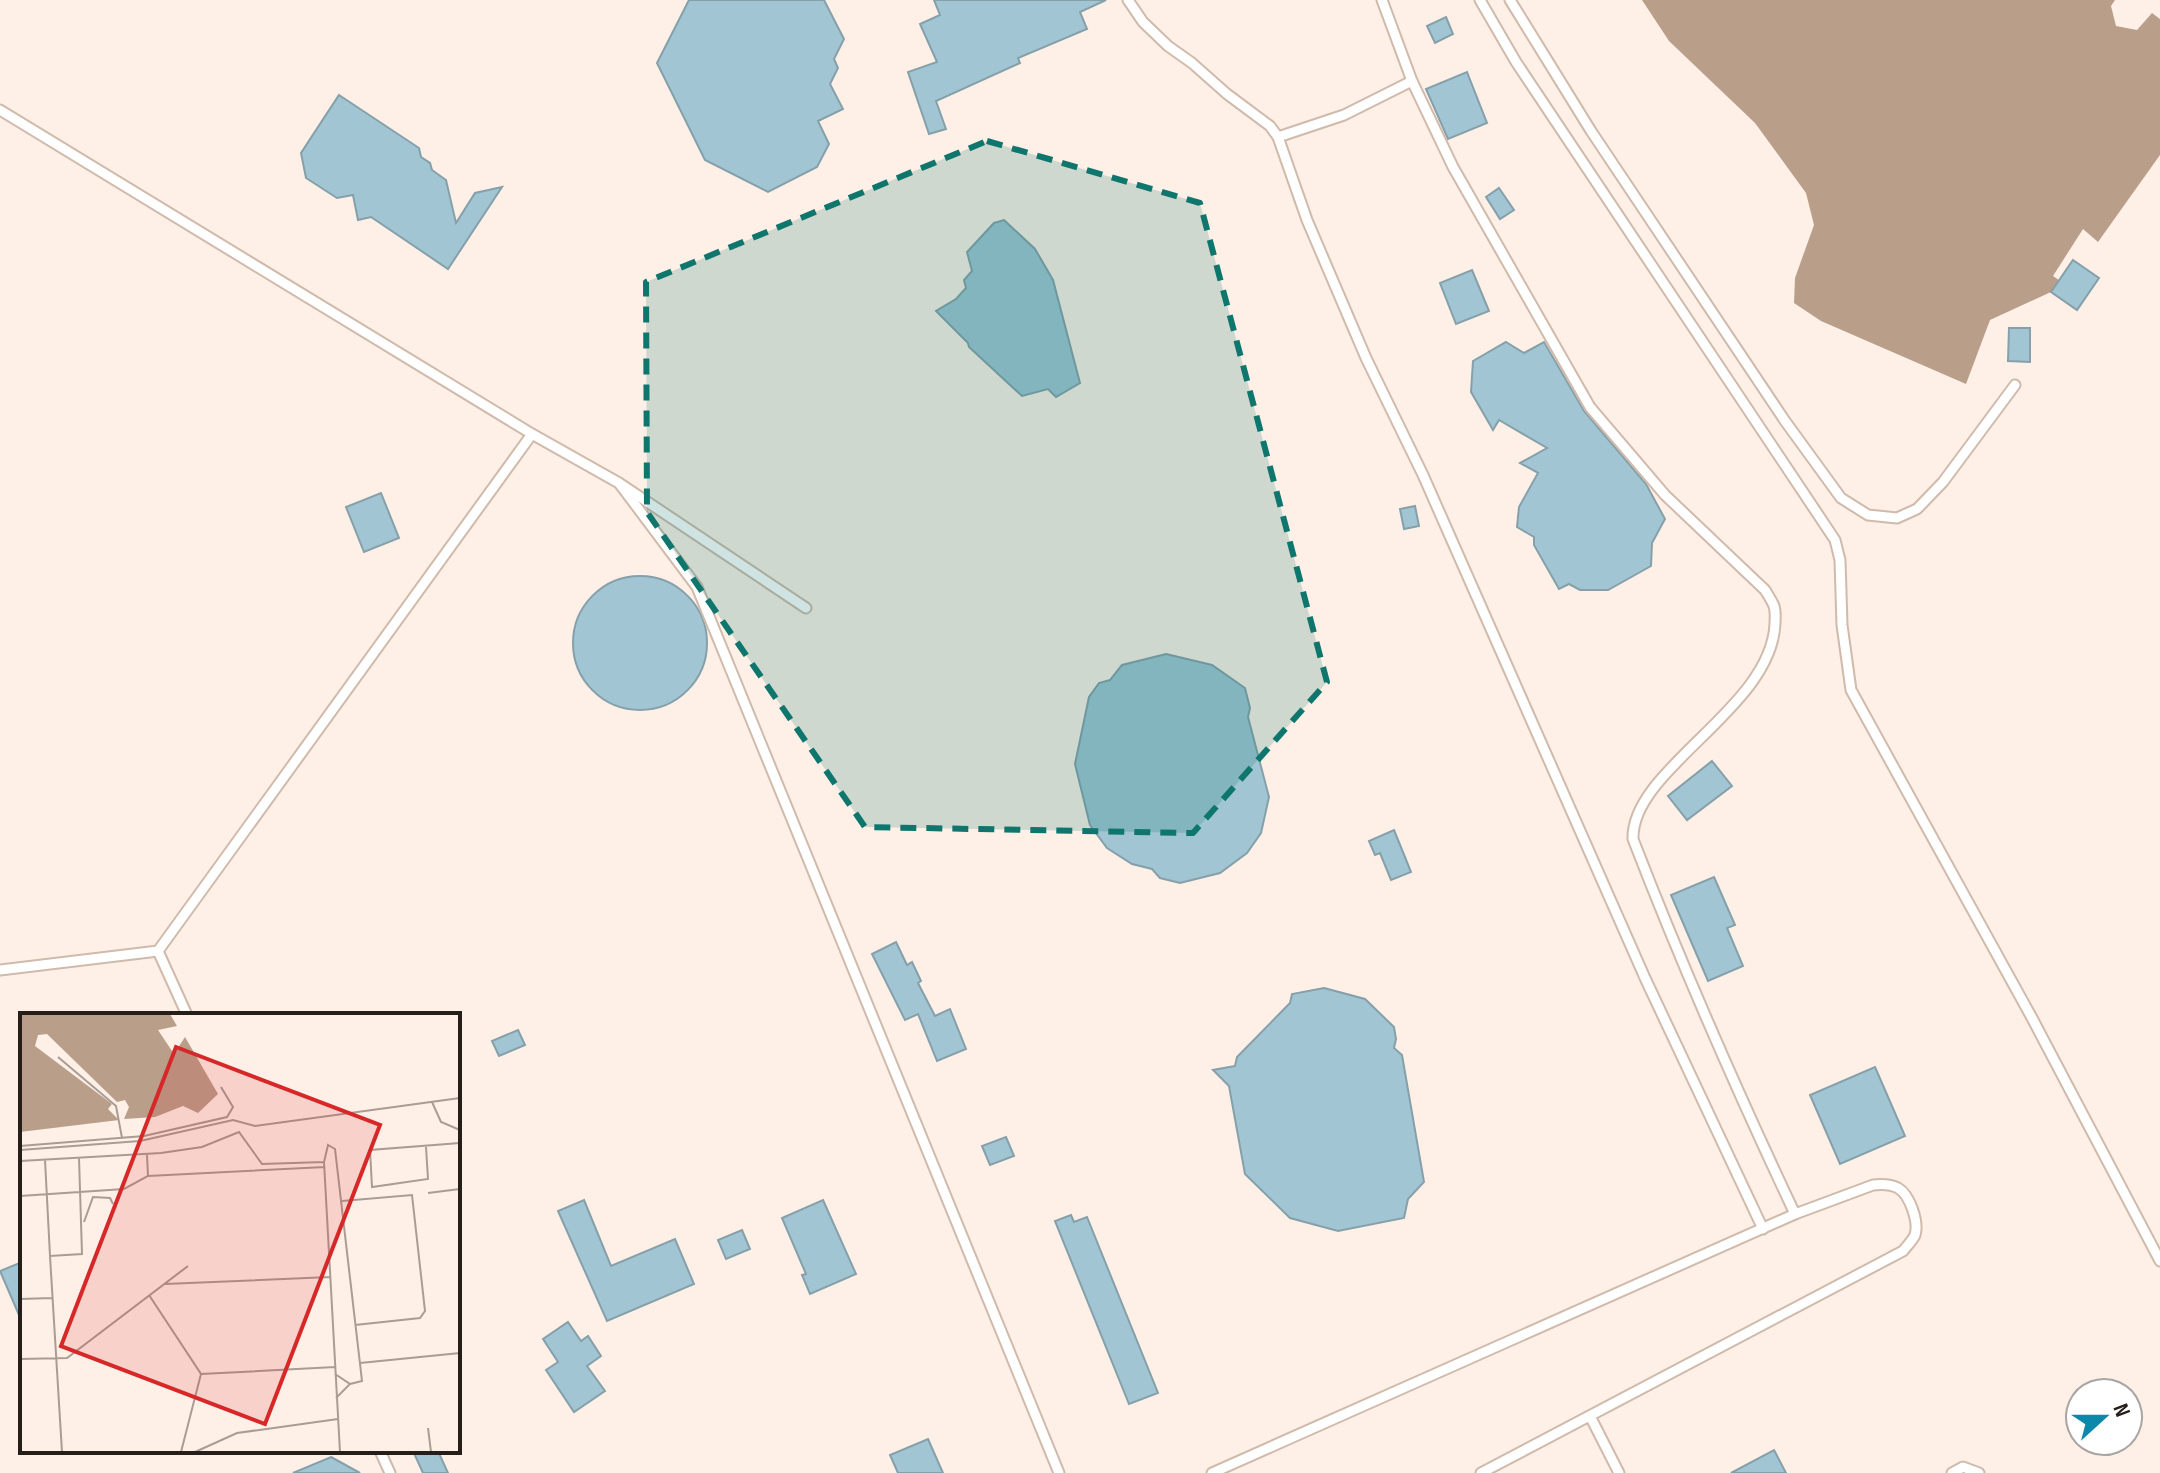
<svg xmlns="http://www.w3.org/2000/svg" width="2160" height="1473" viewBox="0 0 2160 1473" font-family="'Sofia Sans Condensed',sans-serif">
<rect width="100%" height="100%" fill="#fef0e7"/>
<!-- water -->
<polygon fill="#b99e8a" points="1642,0 2115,0 2111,6 2116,26 2137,30 2152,13 2160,19 2160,155 2098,242 2083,229 2053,276 2066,285 1990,320 1966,384 1821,321 1794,303 1795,278 1814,225 1806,193 1755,123 1669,41"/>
<!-- building -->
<g fill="#a1c5d3" stroke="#86a0aa" stroke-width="2">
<polygon points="689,0 824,0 844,39 834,59 838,68 830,84 843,109 818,121 829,144 817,167 768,192 705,160 657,63"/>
<polygon points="934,0 1106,0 1080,12 1087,29 1018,58 1020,63 936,101 946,129 929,134 908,72 937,62 920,24 940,15"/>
<polygon points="1446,17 1453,34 1435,43 1427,26"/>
<polygon points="1467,72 1487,123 1448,139 1426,89"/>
<polygon points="339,95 419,148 421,157 430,163 432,170 446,180 456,223 475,193 502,187 448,269 371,217 358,220 353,195 337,198 306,178 301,153"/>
<polygon points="1499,188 1514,210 1500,219 1486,197"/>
<polygon points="1004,220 1035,249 1053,280 1080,383 1056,397 1048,389 1022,396 969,347 968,343 936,311 956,299 966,288 964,280 972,271 967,252 994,223"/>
<polygon points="2073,260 2099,278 2077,310 2051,292"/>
<polygon points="1472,270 1489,311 1456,324 1440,283"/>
<polygon points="2009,328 2030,328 2030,362 2008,361"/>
<polygon points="1506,342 1524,353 1544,342 1584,411 1646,484 1665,519 1652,543 1651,566 1608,590 1580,590 1569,584 1559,589 1534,545 1534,537 1517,527 1519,507 1538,473 1520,463 1547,448 1499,420 1493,430 1471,392 1473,361"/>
<polygon points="381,493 399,538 364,552 346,507"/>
<polygon points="1415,506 1419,526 1404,529 1400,509"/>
<circle cx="640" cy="643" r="67"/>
<polygon points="1166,654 1212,665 1245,688 1250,708 1248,717 1269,797 1261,833 1247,853 1220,873 1180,883 1160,878 1152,869 1132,864 1107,848 1090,825 1075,764 1089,697 1099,683 1110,680 1122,665"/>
<polygon points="1712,761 1732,786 1687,820 1668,796"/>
<polygon points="1394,830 1411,872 1391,880 1380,853 1375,855 1369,841"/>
<polygon points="1714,877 1735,925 1727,928 1743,966 1708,981 1671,895"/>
<polygon points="896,942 907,965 912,962 921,981 918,983 935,1016 950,1009 966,1049 937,1061 918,1014 905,1020 872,954"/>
<polygon points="1324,988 1365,999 1394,1027 1396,1039 1394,1048 1402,1055 1424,1182 1408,1199 1404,1218 1338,1231 1290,1218 1245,1174 1229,1086 1213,1070 1235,1066 1237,1057 1290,1003 1292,994"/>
<polygon points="518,1030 525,1045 499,1056 492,1041"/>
<polygon points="1875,1067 1905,1136 1840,1164 1810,1095"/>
<polygon points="1006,1137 1014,1156 990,1165 982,1146"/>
<polygon points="584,1200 611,1266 675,1239 694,1284 607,1321 558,1211"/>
<polygon points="823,1200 856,1274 810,1294 802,1275 806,1274 782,1218"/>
<polygon points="1071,1215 1074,1222 1087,1217 1158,1393 1129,1404 1055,1221"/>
<polygon points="742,1230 750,1249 726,1259 718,1240"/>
<polygon points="22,1262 22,1322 0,1271"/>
<polygon points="568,1322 581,1341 588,1336 601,1356 587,1366 605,1391 574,1412 546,1370 558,1362 543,1339"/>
<polygon points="928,1439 943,1473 898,1473 890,1455"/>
<polygon points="1774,1450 1786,1473 1731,1473"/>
<polygon points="413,1451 438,1451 448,1473 423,1473"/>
<polygon points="331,1457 360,1473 293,1473"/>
</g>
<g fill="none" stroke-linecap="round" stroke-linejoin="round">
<defs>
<g id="service">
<polyline points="1128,0 1143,22 1168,46 1192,63 1227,94 1270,126 1278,137 1344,115 1412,81"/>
<path d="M 1382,0 L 1412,81 L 1453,167 L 1590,407 L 1665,495 L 1765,590 C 1768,595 1772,601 1774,606 C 1776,612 1775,618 1775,624 C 1771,709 1631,769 1633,839 C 1682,966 1737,1091 1795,1214"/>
<polyline points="1480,0 1516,62 1835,540 1840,560 1842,625 1851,690 2032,1018 2160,1261"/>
<polyline points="1510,0 1591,131 1785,421 1841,498 1868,515 1897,518 1917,509 1943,482 2015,385"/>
<polyline points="0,110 532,434 619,483 806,608"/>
<polyline points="1278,137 1307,220 1366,358 1423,475 1645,978 1763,1229"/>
<polyline points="619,483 697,587 1059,1473"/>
<polyline points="158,951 187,1015"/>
<polyline points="0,970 158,951 532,434"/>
<polyline points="1590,1416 1619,1473"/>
<polyline points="380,1451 390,1473"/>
<path d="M 1212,1473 L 1795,1214 L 1873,1185 C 1882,1184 1890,1184 1898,1188 C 1910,1195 1919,1222 1915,1235 C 1913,1240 1906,1247 1903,1251 L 1481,1473"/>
<polyline points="1952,1473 1963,1467 1979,1473"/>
</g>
</defs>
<!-- service casing -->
<use href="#service" stroke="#d0baab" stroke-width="13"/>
<!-- service -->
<use href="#service" stroke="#fff" stroke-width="9"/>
</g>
<!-- marked area -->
<path fill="#0f766e" fill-opacity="0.2" stroke="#0f766e" stroke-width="6" stroke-dasharray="16 10" stroke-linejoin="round" d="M 987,141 L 1200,203 L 1327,682 L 1193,833 L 865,827 L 647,512 L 646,282 Z"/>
<!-- overview -->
<g transform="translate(20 1013)">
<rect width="440" height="440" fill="#fef0e7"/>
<path d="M 0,1 L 150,1 L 157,13 L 138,17 L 154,41 L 165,24 L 198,81 L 178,100 L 163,93 L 135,104 L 104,106 L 109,94 L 105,87 L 97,89 L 27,21 L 18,22 L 15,33 L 92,91 L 88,96 L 99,107 L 0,119 Z" fill="#b99e8a"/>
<path fill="none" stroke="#a89c94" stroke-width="2" d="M 38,44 L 96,93 L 102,125M 412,89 L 421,109 L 440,117M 0,133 L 124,123 L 207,104 L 213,94 L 201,74M 406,134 L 408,166 L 352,174 L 350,137 L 440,130M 0,137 L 120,128 L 213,107 L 235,113 L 440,85M 25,147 L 30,243 L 62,241 L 59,145M 0,148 L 141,140 L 182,134 L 219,119 L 242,151 L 304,149M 128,163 L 305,154M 408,180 L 440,176M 0,183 L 104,176 L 128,163 L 127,142M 322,188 L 392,182 L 405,298 L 400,305 L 335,312M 64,209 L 73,184 L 90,185 L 93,191M 30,243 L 42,439M 145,271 L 310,264M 129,282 L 181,361 L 161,439M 0,286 L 32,285M 0,346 L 47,345 L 168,253M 340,350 L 440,340M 181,361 L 315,354M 315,361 L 330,371 L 316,385M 408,415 L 411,439M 175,439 L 217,420 L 318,406M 320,439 L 304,149 L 308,132 L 315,136 L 342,368 L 330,371"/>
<path fill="#d62828" fill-opacity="0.15" stroke="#d62828" stroke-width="4" d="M 156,34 L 360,112 L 245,411 L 41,333 Z"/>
<rect width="440" height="440" fill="none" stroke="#261e18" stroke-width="4"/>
</g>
<!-- north arrow -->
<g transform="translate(2104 1417) rotate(69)"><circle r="38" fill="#ffffff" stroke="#a8a5a3" stroke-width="2"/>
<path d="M0-6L14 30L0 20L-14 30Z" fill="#0c88ab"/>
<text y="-12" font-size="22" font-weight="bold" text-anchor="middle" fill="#261e18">N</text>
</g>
</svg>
